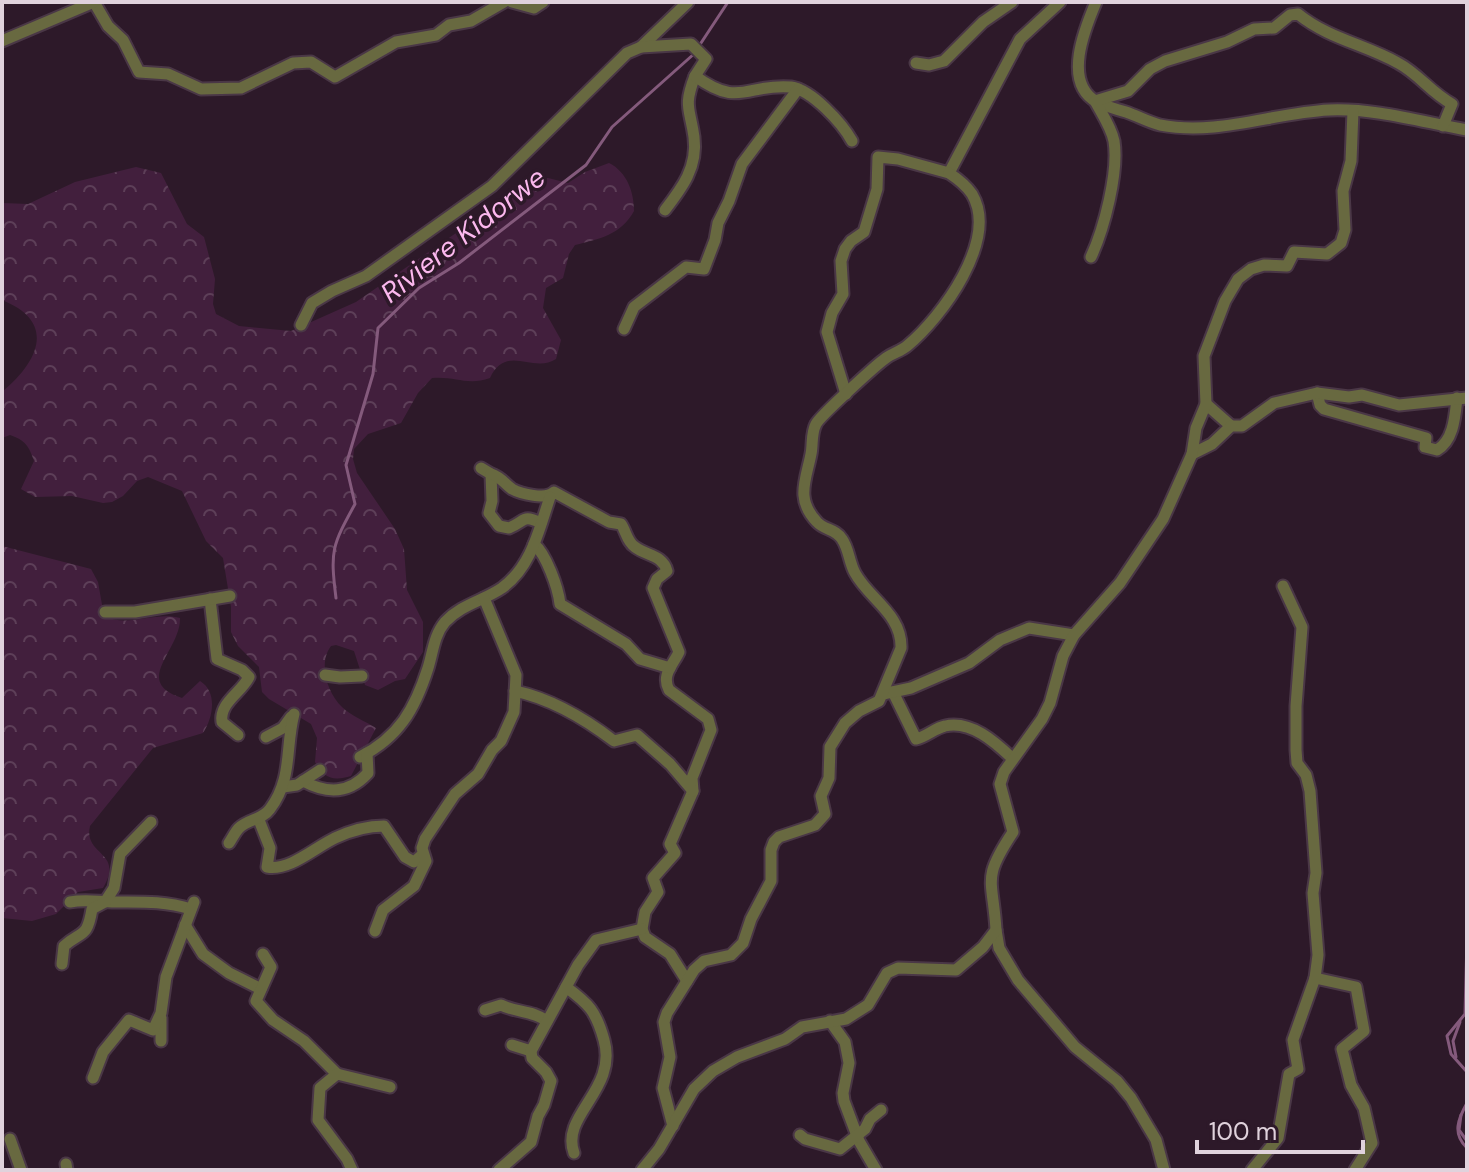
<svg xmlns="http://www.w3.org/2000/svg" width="1469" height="1172" viewBox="0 0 1469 1172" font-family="'DM Sans',sans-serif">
<defs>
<pattern id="forest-crowns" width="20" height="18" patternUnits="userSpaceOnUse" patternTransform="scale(2)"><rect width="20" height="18" fill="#421f3d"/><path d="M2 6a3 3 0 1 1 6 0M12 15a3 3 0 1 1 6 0" fill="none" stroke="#5d3f58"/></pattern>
</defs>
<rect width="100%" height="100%" fill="#2d1929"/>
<!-- forest -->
<g fill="url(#forest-crowns)">
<path d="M 609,163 C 627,172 634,192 634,211 C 621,235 599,239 575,245 L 569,254 L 563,278 L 546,288 L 543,308 L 561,340 L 556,359 C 533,374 506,343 490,378 C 467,386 456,376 432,378 L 418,393 L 401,423 L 368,434 L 354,449 L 353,459 L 357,473 L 395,529 L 404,549 L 407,590 L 423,622 L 423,652 L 405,679 L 395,681 L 378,690 L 365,685 L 354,651 L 336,645 L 331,646 C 318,663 327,693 342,707 C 351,716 365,721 376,728 L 351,776 C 334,781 324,779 315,762 L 317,738 L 311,724 L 269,699 L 262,692 L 259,667 L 238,646 L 231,632 L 231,607 L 223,558 L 206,541 L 182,491 L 148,477 L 137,481 L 123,496 L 112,502 L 103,503 L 72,496 L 35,497 L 21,489 L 34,461 C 29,446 25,440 10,435 L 2,438 L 2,392 C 39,361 57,322 2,300 L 2,203 L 28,204 L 75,182 L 136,167 L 161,173 L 187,224 L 204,237 L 215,279 L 213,304 L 216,314 L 239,326 L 291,331 L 356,302 L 533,180 L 548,178 L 568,183 L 585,172 Z"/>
<path d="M 2,546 L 91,569 L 98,582 L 104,616 C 128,628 155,611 180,618 C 181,650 131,682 182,698 L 200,681 C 218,692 213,718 203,733 L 153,748 L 90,826 C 83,856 125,851 103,888 L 78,892 L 56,914 L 32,921 L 2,918 Z"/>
</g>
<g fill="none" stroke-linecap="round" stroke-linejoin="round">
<!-- stream -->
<g stroke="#845a7c" stroke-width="3">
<polyline points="699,46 728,2"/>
<path d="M 336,598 C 330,550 332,546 355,504 L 346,465 L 373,374 L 378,328 L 419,288 L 459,263 L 586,165 L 612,127 L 695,53"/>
<polyline points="1467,939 1465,1014 1447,1036 1451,1054 1467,1072"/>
<polyline points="1456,1057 1453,1041 1460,1022"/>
<path d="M 1467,1103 C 1458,1119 1452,1134 1467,1148"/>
<polyline points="1461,1115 1459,1130 1467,1141"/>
</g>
<defs>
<g id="street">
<polyline points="94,2 108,26 123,40 139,72 168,74 201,89 241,88 293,63 311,62 335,77 396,42 436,35 449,25 471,21 504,2"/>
<polyline points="512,2 534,8 543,2"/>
<path d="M 1096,2 C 1085,28 1062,83 1097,102 C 1106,107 1117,109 1126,112 C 1138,116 1148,122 1160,125 C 1218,136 1272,113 1329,110 C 1375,108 1422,122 1467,130"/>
<polyline points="2,41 94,2"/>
<polyline points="641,47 688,2"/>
<polyline points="916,63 929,65 944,61 983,22 1012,2"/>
<path d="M 665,210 C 682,188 698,167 694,137 C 690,108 683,107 695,76"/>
<path d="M 1091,257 C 1104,229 1119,172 1114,141 C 1111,127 1102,114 1095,101 L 1128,91 L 1150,69 L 1165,61 L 1227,42 L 1254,29 L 1274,28 L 1290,15 L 1298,14 C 1329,39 1364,44 1398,63 C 1419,74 1430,92 1452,104 L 1443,126"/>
<path d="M 301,325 L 312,303 L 332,291 L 366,276 L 492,186 L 627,53 L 641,47 L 691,44 L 706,59 L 695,76 C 740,109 747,83 791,87 C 812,90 842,123 852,141"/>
<polyline points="624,329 634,307 686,267 704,269 715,240 718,223 729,201 742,164 798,89"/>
<path d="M 1317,393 L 1320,405 L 1324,409 L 1426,438 L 1425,447 L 1437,450 C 1454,440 1455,416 1457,398"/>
<polyline points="846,394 827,332 832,313 843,294 841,261 845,249 851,241 864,232 877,189 878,157 898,159 949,173 1020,39 1060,2"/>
<polyline points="1206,404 1231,426"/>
<polyline points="1192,454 1212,444 1231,426 1242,426 1274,403 1317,393 1349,397 1362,395 1399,405 1467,398"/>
<path d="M 481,468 L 491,474 L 492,501 L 489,513 L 499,526 L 509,528 C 526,521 522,514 541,523"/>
<path d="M 491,474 C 501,477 504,483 512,489 C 521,494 546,500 554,492 L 609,522 L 621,524 C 626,531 627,542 635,547 C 647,556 663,555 667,571 L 657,579 L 653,588 L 679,652 C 673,665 661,675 669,690 L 708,719 L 711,730 L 692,778 L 693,791 L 670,844 L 675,853 L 653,878 L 658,892 L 645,912 L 642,929 L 645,937 L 670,954 L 687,981"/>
<path d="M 534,544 C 546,554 558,587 560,604 L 626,644 L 640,659 L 670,668"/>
<path d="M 210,599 L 217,659 L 242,670 L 249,677 C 241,693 219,703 222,722 L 238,735"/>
<polyline points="105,612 135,612 230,596"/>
<polyline points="325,675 340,677 362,676"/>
<path d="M 515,691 C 552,699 584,718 614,741 L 637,735 L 670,764 L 693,791"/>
<path d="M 893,692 L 916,739 C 926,737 935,728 945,726 C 971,720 995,742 1012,758"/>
<polyline points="883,694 911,688 969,663 1000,640 1029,628 1074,635"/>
<polyline points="266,737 283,728 291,717"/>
<path d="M 360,757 C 399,737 415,709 428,668 C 433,652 434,635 445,622 C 462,604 483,601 502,588 C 532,566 539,529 550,497"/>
<path d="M 303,781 C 327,794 349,794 368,773 L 367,753"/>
<polyline points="283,787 297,785 320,770"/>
<path d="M 259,820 L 270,848 L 267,867 C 290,871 314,848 335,838 C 350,831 368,826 384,826 L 405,857 L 414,862 L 423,854"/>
<path d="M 229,843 C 232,839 235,832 239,828 C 248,819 262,820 270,809 C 293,779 285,747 294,714"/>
<path d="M 70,902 C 86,899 98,902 115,902 C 142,902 165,901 191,909"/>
<polyline points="185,925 203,954 229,973 261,989"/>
<polyline points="996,930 999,948 1018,980 1075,1047 1117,1081 1131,1098 1156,1140 1164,1170"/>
<polyline points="375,931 383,910 414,886 426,861 422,848 425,839 455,794 478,774 492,750 501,741 514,712 516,675 484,598"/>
<polyline points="263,954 271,967 256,1001 273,1020 304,1041 337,1074"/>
<path d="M 62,964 L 64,946 C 82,930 87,939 92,909 L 105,902 L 114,888 L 120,854 L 151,822"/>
<polyline points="1315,978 1356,987 1364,1031 1342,1049 1351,1085 1364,1108 1372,1143 1355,1170"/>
<path d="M 566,987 C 589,1004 596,1011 604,1040 C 618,1090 560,1115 574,1153"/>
<path d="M 485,1010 L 501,1005 C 517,1013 532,1010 547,1021"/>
<polyline points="830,1021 845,1042 849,1063 843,1093 844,1101 859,1141 876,1170"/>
<polyline points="161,1041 161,1018"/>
<polyline points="512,1045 531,1051"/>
<polyline points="93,1078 103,1052 129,1020 153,1030 161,1013 166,977 194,902"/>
<path d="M 673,1126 L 663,1088 L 670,1057 L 664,1022 L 667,1013 L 694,970 L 704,961 L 731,955 L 743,943 L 751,919 L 771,881 L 771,850 L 774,842 L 779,837 L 815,825 L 825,814 L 821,796 L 829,778 L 830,747 L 845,723 L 859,711 L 879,701 L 901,648 C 902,614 869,599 855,573 C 849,562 849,549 842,539 C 836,529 824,530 817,522 C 795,499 806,480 811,454 C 813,445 811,433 816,424 C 820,416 876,365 886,358 C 893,353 901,351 907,346 C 942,317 999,240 972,194 C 966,185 958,179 949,173"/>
<polyline points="800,1135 805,1139 840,1149 865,1129 870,1119 881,1110"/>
<polyline points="10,1139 21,1170"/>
<polyline points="66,1164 67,1170"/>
<polyline points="352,1170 347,1159 318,1120 320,1088 337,1074 390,1087"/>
<polyline points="499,1170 531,1142 538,1116 544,1105 551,1081 546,1072 532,1058 531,1051 578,965 596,940 642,929"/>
<path d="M 642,1170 L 659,1149 L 694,1089 L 713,1071 L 737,1057 L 785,1039 L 802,1027 L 846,1019 L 868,1005 L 887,973 L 898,968 L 956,970 L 983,947 L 996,930 C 993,878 981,880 1013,832 L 1000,784 L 1004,772 L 1042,719 L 1050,703 L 1063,656 L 1074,635 L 1120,583 L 1163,519 L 1192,454 L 1196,428 L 1206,404 L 1204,356 L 1225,301 L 1238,279 L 1251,269 L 1264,265 L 1287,266 L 1294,252 L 1327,254 L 1341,243 L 1345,230 L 1343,191 L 1351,161 L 1353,111"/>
<polyline points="1252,1170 1278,1138 1289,1074 1298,1069 1293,1040 1315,978 1318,955 1313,893 1316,873 1310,791 1306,775 1297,763 1296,750 1296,706 1302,627 1283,586"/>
</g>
</defs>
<!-- street casing -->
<use href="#street" stroke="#4a3746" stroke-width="15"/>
<!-- street -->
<use href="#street" stroke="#686940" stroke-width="11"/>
</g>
<g text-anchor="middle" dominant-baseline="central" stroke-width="7" stroke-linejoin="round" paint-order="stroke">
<!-- water labels -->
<g font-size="28" font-style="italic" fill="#fbb8ee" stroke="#2d1929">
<text transform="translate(463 235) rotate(-38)">Riviere Kidorwe</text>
</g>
</g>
<!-- border -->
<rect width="1469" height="1172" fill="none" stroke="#e0d2dc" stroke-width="8"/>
<!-- scale -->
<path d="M1197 1140v12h166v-12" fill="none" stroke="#e0d2dc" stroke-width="4"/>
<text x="1209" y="1140" font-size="24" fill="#e0d2dc" stroke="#2d1929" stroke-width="6" paint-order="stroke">100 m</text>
</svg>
